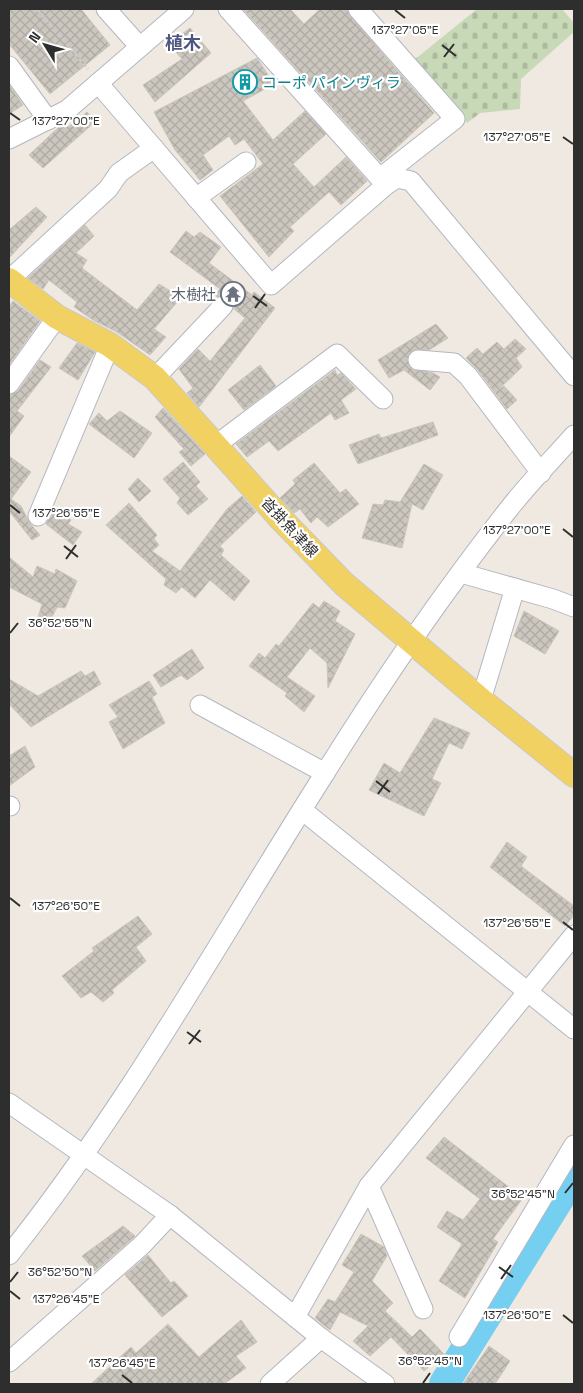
<svg xmlns="http://www.w3.org/2000/svg" width="583" height="1393" viewBox="0 0 583 1393" font-family="'Space Grotesk','Noto Sans JP',sans-serif">
<defs>
<pattern id="cemetery-stones" width="16" height="16" patternUnits="userSpaceOnUse" patternTransform="scale(1.25)"><rect width="16" height="16" fill="#c8d9b8"/><path d="M2 7V4a2 2 0 0 1 4 0v3zM10 15v-3a2 2 0 0 1 4 0v3z" fill="#acbb9e"/></pattern>
<pattern id="building-cross-hatch" width="8" height="8" patternUnits="userSpaceOnUse" patternTransform="scale(1.25)"><rect width="8" height="8" fill="#cbc7bf"/><path d="M0 0l8 8M0 8l8-8" fill="none" stroke="#afaba4"/></pattern>
</defs>
<rect width="100%" height="100%" fill="#efe9e1"/>
<!-- cemetery -->
<polygon fill="url(#cemetery-stones)" points="477,9 562,9 574,23 574,32 521,79 520,109 480,113 467,123 414,60"/>
<g fill="none" stroke-linecap="round" stroke-linejoin="round">
<!-- river -->
<polyline stroke="#75cff0" stroke-width="30" points="444,1384 574,1175"/>
</g>
<!-- building -->
<g fill="url(#building-cross-hatch)" stroke="#cbc5ba">
<polygon points="9,9 81,9 110,45 50,94 9,44"/>
<polygon points="243,9 290,9 304,24 320,9 347,9 350,16 434,113 381,162"/>
<polygon points="190,28 211,53 155,102 143,85 182,59 169,44"/>
<polygon points="257,58 274,84 243,101 273,140 305,111 326,134 293,164 314,187 346,157 367,181 341,205 329,192 290,227 294,231 269,257 220,196 263,164 244,139 235,145 229,136 203,155 213,170 200,180 175,150 154,112"/>
<polygon points="9,85 23,105 9,114"/>
<polygon points="87,112 96,121 43,168 29,155 59,127 65,124 68,127"/>
<polygon points="36,207 47,217 9,258 9,230"/>
<polygon points="85,225 94,236 76,253 87,260 82,268 137,310 159,284 175,294 174,296 178,301 154,329 166,337 150,355 117,332 93,320 74,307 77,302 49,280 43,289 28,278"/>
<polygon points="186,231 194,237 200,232 221,247 209,263 252,295 254,292 275,308 199,407 187,393 193,388 179,369 198,349 210,361 245,318 234,309 234,303 230,298 225,295 217,297 215,295 220,289 170,252"/>
<polygon points="13,301 40,321 9,365 9,307"/>
<polygon points="436,324 448,338 429,350 413,350 407,359 412,369 433,373 440,377 430,390 404,370 389,378 378,360"/>
<polygon points="515,339 526,349 516,358 522,367 498,390 504,386 517,400 507,409 477,369 466,358 477,348 483,354 497,342 504,349"/>
<polygon points="77,343 95,352 78,380 59,368"/>
<polygon points="40,360 51,367 17,411 24,416 9,437 9,395 18,391"/>
<polygon points="260,365 276,386 244,410 228,390"/>
<polygon points="335,370 337,375 341,373 356,389 341,400 349,413 335,420 331,413 278,451 269,441 247,457 236,444"/>
<polygon points="163,408 205,454 191,466 179,452 184,449 155,417"/>
<polygon points="120,411 152,433 134,458 89,424 99,413 107,421"/>
<polygon points="433,422 438,435 358,464 349,445 379,434 381,438"/>
<polygon points="9,456 31,472 11,499 21,506 29,522 40,535 32,540 9,511"/>
<polygon points="183,462 200,482 196,486 208,499 188,515 177,503 180,498 163,479"/>
<polygon points="314,463 340,493 346,489 359,504 328,527 317,517 311,523 300,509 294,513 280,498 295,484 293,480"/>
<polygon points="424,464 443,475 423,510 412,504 402,548 362,538 373,504 383,505 385,500 400,502"/>
<polygon points="138,478 151,491 139,502 128,489"/>
<polygon points="242,496 256,512 220,546 224,550 221,555 250,581 234,601 210,580 195,598 182,587 176,593 164,585 166,579 106,525 129,503 157,535 154,539 159,545 152,551 180,571 227,509"/>
<polygon points="54,507 71,520 68,524 82,532 73,545 46,524"/>
<polygon points="9,557 33,577 37,566 55,574 56,569 77,581 65,608 57,607 49,623 38,618 42,604 9,587"/>
<polygon points="324,601 340,611 335,621 355,634 328,688 327,663 310,648 287,677 315,696 304,712 285,696 287,693 249,666 259,653 265,658 276,644 279,646 313,603 319,608"/>
<polygon points="524,611 559,631 545,654 514,636"/>
<polygon points="192,649 204,668 187,680 181,675 161,687 153,675"/>
<polygon points="81,671 85,676 94,671 101,684 31,727 9,704 9,679 38,696"/>
<polygon points="149,681 157,694 152,697 165,723 123,749 109,722 118,717 109,705"/>
<polygon points="434,718 470,733 462,749 449,743 432,779 441,783 424,816 369,790 384,763 400,773"/>
<polygon points="25,746 35,767 9,786 9,756"/>
<polygon points="507,842 527,857 521,866 574,906 574,915 565,926 490,867"/>
<polygon points="138,916 152,934 136,947 146,961 112,990 114,993 103,1002 91,992 81,998 62,976 94,951 92,948"/>
<polygon points="444,1137 523,1198 493,1239 498,1242 465,1298 439,1281 462,1244 437,1227 447,1211 463,1220 480,1199 426,1158"/>
<polygon points="123,1226 135,1236 95,1271 82,1256"/>
<polygon points="361,1234 384,1247 387,1256 372,1281 393,1303 385,1311 412,1337 420,1329 444,1354 424,1371 391,1337 370,1356 353,1341 368,1326 340,1312 330,1330 315,1318 328,1299 335,1302 354,1272 342,1265"/>
<polygon points="148,1255 171,1283 174,1281 188,1296 162,1317 125,1275"/>
<polygon points="241,1320 257,1342 236,1356 246,1368 224,1384 91,1384 131,1347 136,1353 168,1324 199,1357"/>
<polygon points="489,1346 510,1361 495,1384 463,1384"/>
</g>
<g fill="none" stroke-linecap="round" stroke-linejoin="round">
<defs>
<g id="minor">
<polyline points="106,9 140,47"/>
<polyline points="228,9 386,185"/>
<polyline points="358,9 455,119 380,178"/>
<polyline points="9,66 48,120"/>
<polyline points="98,83 271,285 386,185 397,178 411,181 574,376"/>
<polyline points="9,139 67,110 184,9"/>
<polyline points="196,198 246,162"/>
<polyline points="9,280 108,189 119,173 154,148"/>
<polyline points="418,360 454,363 468,376 541,473"/>
<polyline points="155,378 223,306"/>
<polyline points="9,384 57,317"/>
<polyline points="216,445 337,354 383,399"/>
<polyline points="38,516 110,345"/>
<polyline points="461,573 553,599 574,607"/>
<polyline points="481,700 515,588"/>
<polyline points="200,705 325,773"/>
<polyline points="9,806 10,806"/>
<polyline points="302,810 574,1029"/>
<polyline points="9,1103 170,1215 321,1338 385,1384"/>
<polyline points="369,1186 423,1309"/>
<path d="M 9,1255 C 129,1105 222,935 325,773 C 381,683 442,594 508,510 C 528,484 552,460 574,435"/>
<polyline points="295,1317 369,1186 574,935"/>
<polyline points="459,1337 574,1145"/>
<polyline points="9,1362 142,1245 170,1215"/>
<polyline points="270,1384 321,1338"/>
</g>
<polyline id="major" points="9,280 57,317 110,345 155,378 281,519 344,584 481,700 574,775"/>
</defs>
<!-- minor casing -->
<use href="#minor" stroke="#b4b7c1" stroke-width="21"/>
<!-- major casing -->
<use href="#major" stroke="#c9c9c9" stroke-width="26"/>
<!-- path -->
<polyline stroke="#c9c9c9" stroke-width="3" stroke-dasharray="4 2.5" stroke-linecap="butt" points="37,9 88,69"/>
<!-- minor -->
<use href="#minor" stroke="#fff" stroke-width="19"/>
<!-- major -->
<use href="#major" stroke="#f2d163" stroke-width="24"/>
</g>
<!-- ticks -->
<path fill="none" stroke="#2e2e2e" stroke-width="2" d="M 395,10 L 405,18M 442,45 L 456,56M 444,57 L 454,44M 10,113 L 20,120M 563,137 L 573,144M 253,296 L 267,306M 255,308 L 265,294M 10,505 L 20,513M 563,529 L 573,537M 64,546 L 78,557M 66,559 L 76,545M 10,633 L 18,623M 376,781 L 390,792M 378,794 L 388,780M 10,898 L 20,906M 563,922 L 573,930M 187,1032 L 201,1042M 189,1044 L 200,1030M 565,1193 L 573,1183M 499,1267 L 513,1277M 501,1279 L 511,1265M 10,1282 L 18,1272M 10,1291 L 20,1299M 563,1315 L 573,1323M 122,1375 L 132,1383M 423,1383 L 430,1373"/>
<!-- icons -->
<defs>
<symbol id="building-ring" viewBox="-11 -11 22 22"><circle r="9.5" fill="#fff" stroke="#0f9aa8" stroke-width="1.5"/><path d="M-4-6H4V6H1V3H-1V6H-4ZM-2.5-4.3h1.7v1.8h-1.7ZM.8-4.3h1.7v1.8H.8ZM-2.5-1h1.7V.8h-1.7ZM.8-1h1.7V.8H.8Z" fill="#0f9aa8"/></symbol>
<symbol id="temple-ring" viewBox="-11 -11 22 22"><circle r="9.5" fill="#fff" stroke="#6b7280" stroke-width="1.5"/><path d="M0-6L5-2H3V0L6.5 2.5H4V6H1.5V3h-3V6H-4V2.5H-6.5L-3 0V-2H-5Z" fill="#6b7280"/></symbol>
</defs>
<g fill-rule="evenodd">
<use href="#building-ring" x="231" y="68" width="28" height="28"/>
<use href="#temple-ring" x="219" y="280" width="28" height="28"/>
</g>
<g text-anchor="middle" dominant-baseline="central" stroke-width="4.5" stroke-linejoin="round" paint-order="stroke">
<!-- culture labels -->
<g font-size="15" fill="#0d838f" stroke="#fff" text-anchor="start">
<text x="262" y="82">コーポ パインヴィラ</text>
</g>
<!-- worship labels -->
<g font-size="15" fill="#5b616d" stroke="#fff" text-anchor="end">
<text x="216" y="294">木樹社</text>
</g>
<!-- street labels -->
<g font-size="15" fill="#2e2e2e" stroke="#fff">
<text transform="translate(290 527) rotate(47)">沓掛魚津線</text>
</g>
<!-- quarter labels -->
<g font-size="18" font-weight="bold" fill="#4d5680" stroke="#fff">
<text x="183" y="42">植木</text>
</g>
</g>
<g font-size="12" text-anchor="middle" fill="#2e2e2e" stroke="#fff" stroke-width="4.5" stroke-linejoin="round" paint-order="stroke">
<text x="405" y="34">137°27'05"E</text>
<text x="66" y="125">137°27'00"E</text>
<text x="517" y="141">137°27'05"E</text>
<text x="66" y="517">137°26'55"E</text>
<text x="517" y="534">137°27'00"E</text>
<text x="60" y="627">36°52'55"N</text>
<text x="66" y="910">137°26'50"E</text>
<text x="517" y="927">137°26'55"E</text>
<text x="523" y="1198">36°52'45"N</text>
<text x="60" y="1276">36°52'50"N</text>
<text x="66" y="1303">137°26'45"E</text>
<text x="517" y="1319">137°26'50"E</text>
<text x="430" y="1365">36°52'45"N</text>
<text x="122" y="1367">137°26'45"E</text>
</g>
<!-- border -->
<rect width="583" height="1393" fill="none" stroke="#2e2e2e" stroke-width="20"/>
<!-- north arrow -->
<g transform="translate(45 45) rotate(307)" stroke="#ffffff" stroke-width="4" paint-order="stroke">
<path d="M0-4L9 19L0 12L-9 19Z" fill="#2e2e2e"/>
<text y="-8" font-size="14" font-weight="bold" text-anchor="middle" fill="#2e2e2e">N</text>
</g>
</svg>
